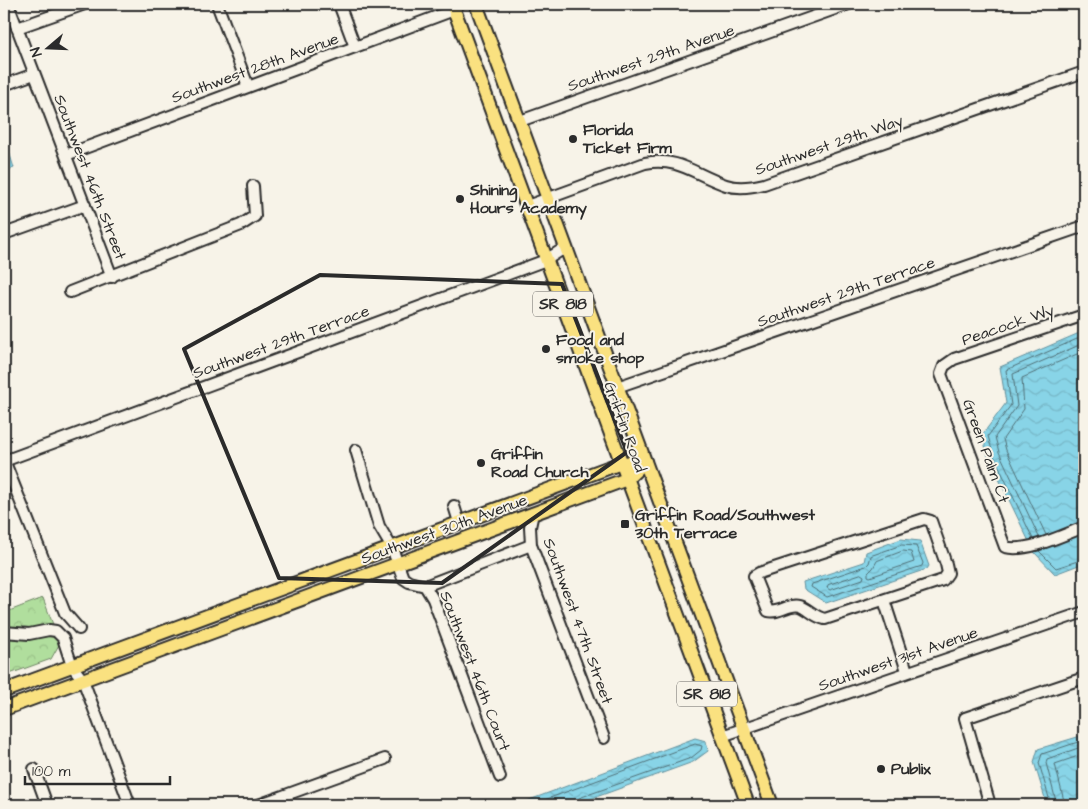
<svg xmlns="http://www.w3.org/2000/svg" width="1088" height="809" viewBox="0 0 1088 809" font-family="'Architects Daughter',sans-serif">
<defs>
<pattern id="forest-crowns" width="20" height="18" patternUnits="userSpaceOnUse" patternTransform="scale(1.25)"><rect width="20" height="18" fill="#b0de9d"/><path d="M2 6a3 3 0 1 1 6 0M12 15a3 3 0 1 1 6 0" fill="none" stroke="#98bf87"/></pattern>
<pattern id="water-waves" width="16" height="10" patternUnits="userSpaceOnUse" patternTransform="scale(1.25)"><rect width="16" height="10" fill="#88d4e7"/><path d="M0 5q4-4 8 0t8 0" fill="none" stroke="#76b6c6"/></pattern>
</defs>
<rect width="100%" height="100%" fill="#f7f3e8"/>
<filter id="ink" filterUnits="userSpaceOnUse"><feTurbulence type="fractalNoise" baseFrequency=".02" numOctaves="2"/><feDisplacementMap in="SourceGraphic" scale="10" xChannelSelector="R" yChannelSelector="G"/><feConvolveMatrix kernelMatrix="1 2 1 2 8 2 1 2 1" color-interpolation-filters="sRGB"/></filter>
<g filter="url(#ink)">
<!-- forest -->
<polygon fill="url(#forest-crowns)" stroke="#6e8464" points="43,598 60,643 51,659 4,676 4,613"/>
<!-- water -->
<g fill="url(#water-waves)" stroke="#63909c">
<polygon points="6,142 14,168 4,172 4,143"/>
<polygon points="1084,331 1084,563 1055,574 1034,552 988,456 982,435 1006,403 1000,367"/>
<polygon points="901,539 920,541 929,566 927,569 826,603 804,589 803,582 864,562 866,552"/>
<polygon points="1084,735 1084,805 1047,805 1034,762 1038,749"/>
<polygon points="695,738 706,741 708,751 693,762 574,805 516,805"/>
</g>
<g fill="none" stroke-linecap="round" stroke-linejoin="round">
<!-- shore -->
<g stroke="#506f76" stroke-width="1">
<polyline points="1046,535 1006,450 1003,439 1024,409 1022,378 1084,351"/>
<polyline points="1039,537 999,452 995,437 1017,406 1013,374 1084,343"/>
<polyline points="1033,539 993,454 988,436 1011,405 1006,370 1084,336"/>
<polygon points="902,545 916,546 923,563 922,566 827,597 811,587 812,584 866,566 869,563 871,556"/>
<polygon points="903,551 911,552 914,562 870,577 868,576 868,573 873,568 877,561"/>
<polyline points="1039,551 1056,568 1084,559"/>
<polygon points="861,574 864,576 863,579 830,590 827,588 828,585"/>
<polyline points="531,805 695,744 702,746 701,750 691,758 579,798 576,801 575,805"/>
<polyline points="1051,805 1039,763 1042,754 1084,740"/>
<polyline points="1057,805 1046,763 1047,759 1084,746"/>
<polyline points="1065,805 1055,764 1084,754"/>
</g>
<defs>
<g id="minor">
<polyline points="8,4 112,277"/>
<polyline points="217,4 248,86"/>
<polyline points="339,4 355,47"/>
<polyline points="17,28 85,4"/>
<polyline points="4,85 34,74"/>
<polyline points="520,121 849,4"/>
<polyline points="66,155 454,10 459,4"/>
<path d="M 527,206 L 645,163 C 680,157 695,175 726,185 C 738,189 752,187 764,184 L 1084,72"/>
<polyline points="4,234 85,205"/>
<polyline points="70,292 241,225 255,216 253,186"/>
<path d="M 1084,315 L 954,359 L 944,366 L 941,374 L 1005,547 C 1027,553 1063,535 1084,527"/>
<polyline points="617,387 1084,226"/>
<polyline points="356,450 379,526 392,548 403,578 409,582 425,586 433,599 500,777"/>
<polyline points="4,460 65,613 79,629"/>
<polyline points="4,461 546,260 566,247"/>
<polyline points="454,506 459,522"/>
<polyline points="533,513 530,527 531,545 604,738"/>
<path d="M 924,519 L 931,521 L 946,564 L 948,573 L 943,580 L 825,619 C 814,617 808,608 800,606 C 789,603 779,614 768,611 L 754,576 L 759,573 Z"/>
<polyline points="425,586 531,545"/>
<polyline points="884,600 907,671"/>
<polyline points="4,632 29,634 49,630 56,631 63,638 72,666 83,680 130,805"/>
<polyline points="722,736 1084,612"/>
<polyline points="34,769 47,805"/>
<polyline points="258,805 385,759"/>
<polyline points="990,805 965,718 1084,678"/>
</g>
<g id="major">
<polyline points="452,4 748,805"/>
<polyline points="476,4 772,805"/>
<polyline points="4,691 621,463 645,462"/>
<polyline points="4,709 627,479 645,462"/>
</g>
</defs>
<!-- minor casing -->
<use href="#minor" stroke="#2b2b2b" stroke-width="14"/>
<!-- major casing -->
<use href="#major" stroke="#2b2b2b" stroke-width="16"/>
<!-- minor -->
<use href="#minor" stroke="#f7f3e8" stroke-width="10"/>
<!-- major -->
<use href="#major" stroke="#fae180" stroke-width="12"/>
</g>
</g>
<!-- marked area -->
<path fill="none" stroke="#2b2b2b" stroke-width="4" stroke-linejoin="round" d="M 320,275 L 562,284 L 627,452 L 442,583 L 279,578 L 184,349 Z"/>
<!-- markers -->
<g fill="#2b2b2b" stroke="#f7f3e8" stroke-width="2">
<circle cx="573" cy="139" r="5"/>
<circle cx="460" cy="199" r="5"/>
<circle cx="546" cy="349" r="5"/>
<circle cx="481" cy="463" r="5"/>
<rect x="620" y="519" width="10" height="10" rx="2.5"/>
<circle cx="881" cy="769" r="5"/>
</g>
<g text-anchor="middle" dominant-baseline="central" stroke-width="4" stroke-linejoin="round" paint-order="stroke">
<!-- shield labels -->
<g fill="#f7f3e8" stroke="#686764" stroke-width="1">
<rect x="533" y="291.5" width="60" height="25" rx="4"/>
<rect x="677" y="681.5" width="60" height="25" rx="4"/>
</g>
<g font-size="15" font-weight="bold" fill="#2b2b2b">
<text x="563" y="304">SR 818</text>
<text x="707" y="694">SR 818</text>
</g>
<!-- street labels -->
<g font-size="16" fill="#2b2b2b" stroke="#f7f3e8">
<text transform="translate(651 58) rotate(-19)">Southwest 29th Avenue</text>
<text transform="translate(255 68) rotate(-20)">Southwest 28th Avenue</text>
<text transform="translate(829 145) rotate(-19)">Southwest 29th Way</text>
<text transform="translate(90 177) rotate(69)">Southwest 46th Street</text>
<text transform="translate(846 292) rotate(-19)">Southwest 29th Terrace</text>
<text transform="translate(1008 325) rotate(-19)">Peacock Wy</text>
<text transform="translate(281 342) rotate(-20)">Southwest 29th Terrace</text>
<text transform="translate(625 427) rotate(70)">Griffin Road</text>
<text transform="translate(986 451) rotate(70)">Green Palm Ct</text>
<text transform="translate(444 529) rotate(-20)">Southwest 30th Avenue</text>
<text transform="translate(578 621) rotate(70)">Southwest 47th Street</text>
<text transform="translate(898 659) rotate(-19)">Southwest 31st Avenue</text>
<text transform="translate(475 671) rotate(69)">Southwest 46th Court</text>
</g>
<!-- poi labels -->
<g font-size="16" font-weight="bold" fill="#2b2b2b" stroke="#f7f3e8" text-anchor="start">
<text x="583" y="130">Florida<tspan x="583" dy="18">Ticket Firm</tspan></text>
<text x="470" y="190">Shining<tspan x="470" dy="18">Hours Academy</tspan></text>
<text x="556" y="340">Food and<tspan x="556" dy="18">smoke shop</tspan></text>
<text x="491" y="454">Griffin<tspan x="491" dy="18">Road Church</tspan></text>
<text x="635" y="515">Griffin Road/Southwest<tspan x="635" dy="18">30th Terrace</tspan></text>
<text x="891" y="769">Publix</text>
</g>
</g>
<!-- margin -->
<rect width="1088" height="809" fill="none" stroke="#f7f3e8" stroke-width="20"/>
<rect x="10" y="10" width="1068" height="789" fill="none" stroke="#2b2b2b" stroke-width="2" filter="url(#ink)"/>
<!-- north arrow -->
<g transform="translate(48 48) rotate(251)" stroke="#f7f3e8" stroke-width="4" paint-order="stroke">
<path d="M0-4L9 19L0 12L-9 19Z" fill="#2b2b2b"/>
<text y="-8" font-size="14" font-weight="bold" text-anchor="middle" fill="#2b2b2b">N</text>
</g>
<!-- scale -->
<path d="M25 776v8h145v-8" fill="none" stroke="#2b2b2b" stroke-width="2.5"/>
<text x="32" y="776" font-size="15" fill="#2b2b2b" stroke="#f7f3e8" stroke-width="4" paint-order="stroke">100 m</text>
</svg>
